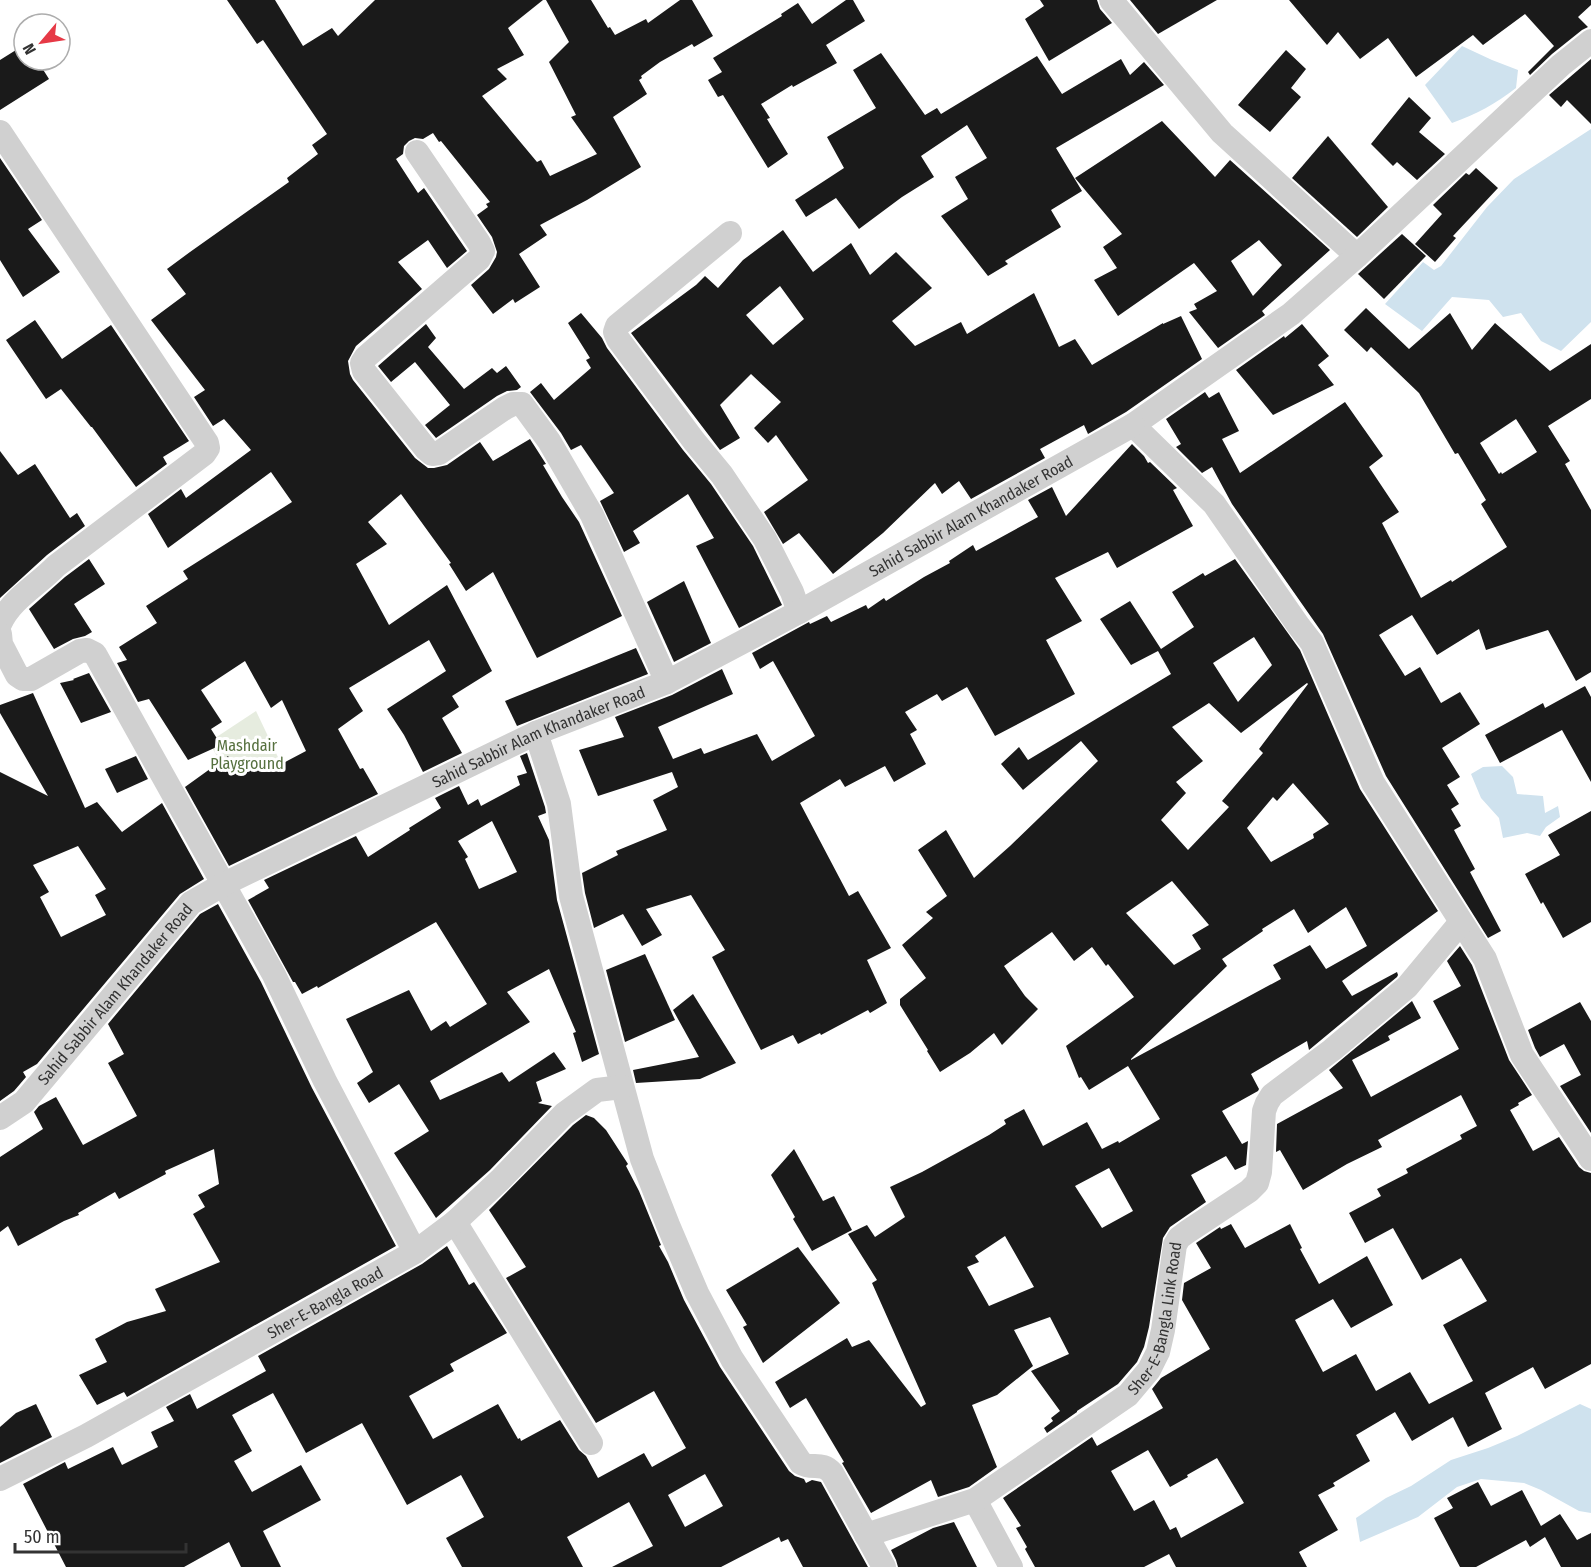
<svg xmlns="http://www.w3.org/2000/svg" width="1591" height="1567" viewBox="0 0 1591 1567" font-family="'Fira Sans Condensed',sans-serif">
<rect width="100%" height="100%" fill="#fff"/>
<!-- green -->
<polygon fill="#e6ecdf" points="256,711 306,816 262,838 209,742"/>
<!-- water -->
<g fill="#cfe2ee">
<path d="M 1462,46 L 1492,60 L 1518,70 L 1516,88 C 1495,104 1477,114 1452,123 L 1425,85 Z"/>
<polygon points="1591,129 1591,322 1561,351 1541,341 1521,313 1503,317 1489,300 1452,297 1422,331 1385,304 1423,262 1434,270 1441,266 1487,207 1514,179"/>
<polygon points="1502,766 1513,777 1517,794 1543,796 1545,813 1558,806 1560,817 1546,827 1540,836 1527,833 1503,838 1499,818 1481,798 1471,774 1483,767"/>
<polygon points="1580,1404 1591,1409 1591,1513 1579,1511 1541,1490 1524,1483 1481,1479 1457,1487 1418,1517 1360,1542 1356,1518 1386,1498 1411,1486 1451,1460 1488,1448 1517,1436"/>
</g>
<!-- building -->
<g fill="#1a1a1a" fill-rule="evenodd">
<polygon points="227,0 275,0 303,46 332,28 338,36 375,0 543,0 508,28 524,55 497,69 507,79 482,96 537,162 541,160 550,176 597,154 571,117 576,115 549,62 569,42 546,0 591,0 608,28 610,27 615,35 646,19 648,23 680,0 692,0 713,36 694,47 692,44 660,62 641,76 642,78 639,80 647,94 613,117 641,167 587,200 540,225 547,235 519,254 540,287 515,303 513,299 493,314 471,285 489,269 496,257 497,252 492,237 477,215 488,207 486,204 490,202 441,141 439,142 433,133 423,139 415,138 409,141 404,146 403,154 396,159 418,193 424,188 467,251 447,268 428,240 398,262 422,289 356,346 348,361 350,374 353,380 415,458 428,468 434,468 447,465 480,442 493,461 530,439 546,464 543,465 562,497 579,522 622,616 537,658 493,572 466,591 449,564 451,563 401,494 368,522 387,544 356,564 389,625 447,585 492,671 452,696 459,707 442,718 462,753 423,772 404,735 387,709 446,671 429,640 349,688 363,711 338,729 360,769 363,768 378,794 229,866 185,787 228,756 238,772 261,757 270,770 306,751 282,700 271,708 245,661 201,690 222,722 211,729 221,745 188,760 149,699 138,702 117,663 127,660 119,647 157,623 146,606 188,579 183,571 292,502 271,472 168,548 148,514 181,489 186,498 251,450 224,419 213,426 194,397 205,390 151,320 186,294 167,269 190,252 289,182 287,178 318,154 312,145 327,134 263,40 257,44"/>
<polygon points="846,0 853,0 865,21 826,45 837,63 793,87 792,85 761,104 770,118 767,119 788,154 768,168 723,95 718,97 708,80 722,72 713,58 782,16 781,14 798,3 812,24"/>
<polygon points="1040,0 1097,0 1100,9 1112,23 1049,61 1025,19 1044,6"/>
<polygon points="1130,0 1217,0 1158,34"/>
<polygon points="1289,0 1591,0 1591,5 1578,17 1588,27 1582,30 1552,54 1530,75 1528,72 1554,46 1525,14 1483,45 1473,35 1416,77 1388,38 1360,59 1338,32 1327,45"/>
<polygon points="24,45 24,60 37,60 49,79 0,110 0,60"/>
<polygon points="1286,50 1306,69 1291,88 1301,97 1270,132 1238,105"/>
<polygon points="881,53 925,115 937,108 941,114 1037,56 1062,94 1121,59 1130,75 1144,62 1164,85 1056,148 1082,191 1051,210 1061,227 1005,261 1008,264 988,276 941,216 968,199 955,177 987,158 967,125 921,156 934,177 902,197 859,229 836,198 806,217 795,200 844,168 827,137 876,108 853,70"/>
<polygon points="1591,59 1591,124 1567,100 1561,107 1549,95"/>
<polygon points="1409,97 1431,118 1419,132 1445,154 1417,180 1397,162 1393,166 1371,144"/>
<path d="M 1162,121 L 1215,177 L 1230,160 L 1330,250 L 1262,311 L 1265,315 L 1218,348 L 1189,312 L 1197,309 L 1194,304 L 1217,291 L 1194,263 L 1118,316 L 1094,280 L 1117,268 L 1103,247 L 1122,234 L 1075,178 ZM 1259,240 L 1282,265 L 1253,296 L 1231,261 Z"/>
<polygon points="1328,136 1388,207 1357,237 1292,178"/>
<polygon points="0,158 42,220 28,229 60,272 23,297 0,260"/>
<polygon points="1476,168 1498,188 1453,236 1456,238 1435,262 1415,244 1442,214 1433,205 1466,173 1469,175"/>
<path d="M 783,230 L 813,272 L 851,243 L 870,275 L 896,252 L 932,288 L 892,321 L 915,346 L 961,322 L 967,334 L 1034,293 L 1059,347 L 1075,339 L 1092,365 L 1163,323 L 1163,324 L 1181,316 L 1202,359 L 1126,412 L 1088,434 L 1084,425 L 1040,449 L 1045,458 L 971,499 L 959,481 L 942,494 L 935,483 L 883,533 L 833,574 L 799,533 L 783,544 L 764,512 L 808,480 L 776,435 L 768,443 L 754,428 L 781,402 L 751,374 L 720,405 L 740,438 L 720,450 L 631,333 L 696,285 L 705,276 L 718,288 L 743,260 ZM 780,286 L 804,319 L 773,345 L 746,315 Z"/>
<polygon points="1402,234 1426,256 1384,299 1358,274"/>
<path d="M 1366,308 L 1409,349 L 1450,313 L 1472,350 L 1495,323 L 1550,371 L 1591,344 L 1591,399 L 1548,426 L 1570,461 L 1565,464 L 1591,510 L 1591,672 L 1576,681 L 1548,630 L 1486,650 L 1479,629 L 1437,655 L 1412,615 L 1379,635 L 1405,676 L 1420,667 L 1441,703 L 1460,692 L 1480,724 L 1442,748 L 1460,777 L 1447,785 L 1459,804 L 1451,809 L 1461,826 L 1454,830 L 1475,869 L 1470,872 L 1501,931 L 1488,938 L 1386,776 L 1323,634 L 1232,504 L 1212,467 L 1202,473 L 1176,447 L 1181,444 L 1166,419 L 1205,392 L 1209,398 L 1219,392 L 1239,431 L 1222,439 L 1240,473 L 1345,402 L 1383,456 L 1369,467 L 1399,512 L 1382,523 L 1421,598 L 1451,580 L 1452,582 L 1507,547 L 1481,504 L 1486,500 L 1458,453 L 1455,454 L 1419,393 L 1371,347 L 1367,352 L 1344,330 ZM 1516,419 L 1537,452 L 1502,474 L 1501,472 L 1499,474 L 1480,443 Z"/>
<polygon points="581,313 602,338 607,348 683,450 711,484 753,546 782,605 739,628 696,546 714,538 688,494 633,531 640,543 624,552 600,501 614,493 581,445 571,450 561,433 530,392 541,383 554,400 591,368 586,360 590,358 568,323"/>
<polygon points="35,320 62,359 111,325 189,441 163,457 167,464 136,487 92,427 91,427 61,389 46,399 6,340"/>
<polygon points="426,324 436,338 428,347 464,389 492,368 497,373 506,366 521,387 517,390 507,391 497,396 436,438 425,425 450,405 415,362 391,382 378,366"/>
<polygon points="1302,324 1329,356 1318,365 1334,385 1273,415 1236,370 1284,336 1285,338"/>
<polygon points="1132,444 1144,456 1148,463 1150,462 1177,488 1173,490 1193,526 1117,568 1108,552 1055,578 1082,621 1046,640 1075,694 995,736 967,687 942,701 937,694 905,712 917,730 910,734 926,764 894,782 885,766 845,787 840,779 800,803 849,896 858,891 891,948 867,960 887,1003 870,1013 868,1010 821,1035 820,1033 798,1044 793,1035 761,1050 712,957 725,950 691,895 646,909 662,935 642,946 623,914 594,928 585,893 582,873 618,855 616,851 667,830 653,800 678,787 672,772 598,796 579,750 624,737 615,717 672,695 722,669 733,694 658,727 673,759 701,748 704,754 757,734 772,761 815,736 773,661 760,669 752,653 809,622 810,624 827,616 831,622 866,605 868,609 884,598 886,601 924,577 950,563 949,561 973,545 976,551 1038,517 1028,500 1052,487 1066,516"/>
<polygon points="0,451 18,475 35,464 70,518 77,513 85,526 47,555 0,598"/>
<polygon points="89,559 105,584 74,604 92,632 85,636 73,639 54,649 29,609 65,577"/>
<path d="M 1235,559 L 1300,650 L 1360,789 L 1438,911 L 1342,981 L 1352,996 L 1397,972 L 1398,975 L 1397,977 L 1309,1050 L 1307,1041 L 1251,1074 L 1259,1089 L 1258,1091 L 1222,1111 L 1242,1144 L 1248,1141 L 1246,1165 L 1235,1170 L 1226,1156 L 1191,1175 L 1206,1202 L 1170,1227 L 1163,1238 L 1149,1327 L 1144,1347 L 1137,1362 L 1118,1384 L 1077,1411 L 1077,1412 L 1047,1433 L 1044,1428 L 1053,1421 L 1051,1418 L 1060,1411 L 1031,1371 L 1069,1354 L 1050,1317 L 1014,1330 L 1033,1366 L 997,1395 L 972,1405 L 997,1467 L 969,1487 L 938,1497 L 931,1480 L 871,1513 L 842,1463 L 844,1462 L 806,1398 L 790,1408 L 775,1382 L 847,1338 L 852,1347 L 869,1340 L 921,1407 L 926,1404 L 872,1283 L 877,1280 L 848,1234 L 867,1225 L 875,1237 L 905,1217 L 890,1187 L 922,1172 L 989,1135 L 1006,1124 L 1004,1120 L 1024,1109 L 1043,1146 L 1087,1122 L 1102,1149 L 1118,1141 L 1119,1143 L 1160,1119 L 1128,1066 L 1089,1090 L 1081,1077 L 1079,1078 L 1066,1046 L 1134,997 L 1108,964 L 1106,966 L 1092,947 L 1074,961 L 1052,932 L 1004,966 L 1025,996 L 1038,1009 L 1002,1045 L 994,1033 L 970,1053 L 940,1072 L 927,1051 L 928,1050 L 900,1005 L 900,999 L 926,978 L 902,945 L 933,918 L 926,912 L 947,896 L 918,850 L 946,830 L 974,878 L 1010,846 L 1098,761 L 1081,741 L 1023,790 L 1001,764 L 1019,747 L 1028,760 L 1171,674 L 1158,651 L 1131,665 L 1100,619 L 1130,601 L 1161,649 L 1194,627 L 1172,592 L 1203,573 L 1205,576 ZM 1254,637 L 1272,665 L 1238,702 L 1213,663 ZM 1307,683 L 1308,684 L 1259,749 L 1263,753 L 1222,801 L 1229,807 L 1188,850 L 1161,820 L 1186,793 L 1176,782 L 1203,761 L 1172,727 L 1209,703 L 1241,733 ZM 1293,783 L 1329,824 L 1313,834 L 1314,838 L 1271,862 L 1247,828 L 1273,797 L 1277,801 ZM 1172,881 L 1209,925 L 1192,935 L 1201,949 L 1174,965 L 1126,913 ZM 1346,907 L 1367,946 L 1326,969 L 1310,945 L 1273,965 L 1281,979 L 1131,1060 L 1131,1059 L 1227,966 L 1222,959 L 1263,931 L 1262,929 L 1294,909 L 1308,933 ZM 1109,1168 L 1133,1211 L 1102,1228 L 1075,1186 ZM 1005,1236 L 1034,1287 L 989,1306 L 967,1267 L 979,1262 L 975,1256 Z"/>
<polygon points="684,581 711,643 674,662 647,602"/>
<polygon points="636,648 648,674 517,726 505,701"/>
<polygon points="89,673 111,712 81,723 60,683 74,680 73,679"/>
<polygon points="1585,686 1591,697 1591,782 1562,730 1500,763 1485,735 1543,703 1545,708"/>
<path d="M 33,693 L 85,808 L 97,802 L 122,832 L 162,803 L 204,879 L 180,894 L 37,1064 L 23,1072 L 26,1077 L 14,1091 L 0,1101 L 0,772 L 48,796 L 0,713 L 0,705 ZM 78,846 L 106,889 L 95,895 L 106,915 L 61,937 L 40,897 L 49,892 L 33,865 Z"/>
<path d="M 527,753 L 545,807 L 546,813 L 538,816 L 549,840 L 557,900 L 599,1054 L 582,1062 L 573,1033 L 576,1032 L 549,969 L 507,992 L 530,1022 L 430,1081 L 440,1100 L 502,1072 L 509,1082 L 554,1052 L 566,1069 L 536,1082 L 542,1101 L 538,1103 L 552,1106 L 490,1170 L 436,1218 L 394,1153 L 429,1131 L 399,1084 L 369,1103 L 357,1083 L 373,1072 L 346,1019 L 409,990 L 431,1031 L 446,1021 L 450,1027 L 487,1004 L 436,922 L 327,983 L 318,988 L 317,986 L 302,994 L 295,982 L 293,982 L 248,900 L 269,888 L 264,880 L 356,836 L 368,857 L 410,830 L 409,828 L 441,808 L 435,798 L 459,786 L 468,805 L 478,799 L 481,806 L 520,785 L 517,776 L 527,773 L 520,756 ZM 492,821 L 517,872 L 479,889 L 465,859 L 468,857 L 458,841 Z"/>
<polygon points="136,756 148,779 117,793 105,769"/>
<polygon points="1591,811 1591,922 1563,938 1543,902 1541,904 1525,874 1560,855 1548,835"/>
<polygon points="218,904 261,982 312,1088 396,1246 127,1397 124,1392 97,1405 79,1375 107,1362 95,1339 127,1322 166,1311 155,1289 220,1262 193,1214 205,1207 198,1195 219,1184 214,1149 165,1171 166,1174 119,1199 115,1192 78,1213 79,1215 64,1221 18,1246 8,1226 0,1232 0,1157 43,1129 34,1112 39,1106 56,1097 83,1145 137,1116 108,1063 124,1054 108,1024 200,914"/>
<path d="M 1460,946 L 1472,965 L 1509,1060 L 1532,1095 L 1518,1103 L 1519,1105 L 1510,1110 L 1533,1151 L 1559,1137 L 1579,1167 L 1584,1171 L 1591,1173 L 1591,1364 L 1545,1389 L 1533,1367 L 1485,1393 L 1502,1429 L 1468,1447 L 1453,1417 L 1412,1441 L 1395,1412 L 1356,1435 L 1370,1461 L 1333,1483 L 1335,1486 L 1318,1495 L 1338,1530 L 1299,1552 L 1307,1567 L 1176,1567 L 1169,1554 L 1144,1567 L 1035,1567 L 1025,1549 L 1027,1547 L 1016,1528 L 1021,1526 L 1003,1498 L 1092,1437 L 1097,1446 L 1163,1408 L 1152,1389 L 1161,1378 L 1210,1349 L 1182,1300 L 1184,1283 L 1211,1268 L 1196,1243 L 1220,1227 L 1221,1229 L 1231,1224 L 1245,1248 L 1290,1224 L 1302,1248 L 1300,1249 L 1319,1284 L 1367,1256 L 1393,1305 L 1351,1328 L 1333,1299 L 1295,1320 L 1323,1372 L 1356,1354 L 1376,1391 L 1410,1372 L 1429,1404 L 1473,1381 L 1443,1325 L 1487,1301 L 1461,1258 L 1422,1280 L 1393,1228 L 1365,1243 L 1349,1213 L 1381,1196 L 1377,1189 L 1408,1173 L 1406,1169 L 1462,1139 L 1460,1135 L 1477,1126 L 1461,1095 L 1378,1140 L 1382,1147 L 1347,1164 L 1303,1190 L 1280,1150 L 1276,1152 L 1277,1124 L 1343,1088 L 1329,1070 L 1412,1001 L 1421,1018 L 1388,1036 L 1390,1040 L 1352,1060 L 1371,1097 L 1459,1049 L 1433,1001 L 1461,986 L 1447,961 ZM 1148,1450 L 1170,1487 L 1188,1477 L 1187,1475 L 1217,1458 L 1244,1503 L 1181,1538 L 1176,1527 L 1170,1530 L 1154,1500 L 1134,1511 L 1111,1471 Z"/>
<polygon points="645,954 675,1020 625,1042 606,970"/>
<polygon points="693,994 736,1063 700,1079 636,1083 633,1070 699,1057 673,1010"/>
<polygon points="1580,1002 1591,1021 1591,1133 1560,1086 1581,1075 1564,1044 1540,1057 1535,1048 1528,1030"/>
<path d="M 586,1115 L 594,1118 L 606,1130 L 628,1164 L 626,1166 L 639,1191 L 661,1245 L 659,1246 L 668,1262 L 684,1300 L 720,1367 L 789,1471 L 795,1476 L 804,1479 L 806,1483 L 812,1480 L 821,1482 L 868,1567 L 803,1567 L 788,1539 L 781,1542 L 779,1537 L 721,1567 L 612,1567 L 653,1546 L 629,1502 L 567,1537 L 583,1567 L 462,1567 L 446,1538 L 484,1517 L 461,1475 L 407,1505 L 362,1423 L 306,1453 L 273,1393 L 232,1415 L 252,1451 L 234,1461 L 252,1492 L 301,1465 L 321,1500 L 263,1531 L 281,1567 L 241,1567 L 229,1542 L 184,1567 L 66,1567 L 23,1484 L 65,1462 L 68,1469 L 113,1447 L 122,1465 L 158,1447 L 151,1432 L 174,1421 L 166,1407 L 190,1394 L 197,1409 L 266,1371 L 258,1356 L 422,1264 L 447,1246 L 469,1285 L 474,1282 L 507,1333 L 450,1364 L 454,1371 L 409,1396 L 433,1439 L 498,1404 L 518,1439 L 520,1438 L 521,1441 L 560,1420 L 579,1450 L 586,1456 L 598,1478 L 644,1453 L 652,1467 L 686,1448 L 654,1391 L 596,1423 L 506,1278 L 526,1267 L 489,1210 L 573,1125 ZM 705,1474 L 723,1506 L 685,1527 L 668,1495 Z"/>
<polygon points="794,1149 823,1201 834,1196 852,1230 812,1251 793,1219 795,1217 771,1175"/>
<polygon points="798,1247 840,1303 763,1363 743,1327 747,1325 726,1290"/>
<polygon points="36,1404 52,1437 0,1463 0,1427 16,1413"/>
<polygon points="1478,1482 1491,1506 1522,1490 1541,1526 1560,1514 1577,1540 1591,1533 1591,1567 1561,1567 1545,1537 1530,1547 1526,1540 1476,1567 1460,1567 1434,1518 1453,1508 1447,1498"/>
<polygon points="954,1522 977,1567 898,1567 896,1560 891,1550 933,1528"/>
</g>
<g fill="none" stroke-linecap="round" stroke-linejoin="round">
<!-- street -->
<g stroke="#d0d0d0" stroke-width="24">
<polyline points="1111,0 1222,133 1357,256"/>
<polyline points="1591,41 1561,65 1357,256 1291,314 1133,425 1214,504 1298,625 1312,643 1373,783 1485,959 1522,1055 1591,1159"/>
<path d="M 0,132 L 207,443 L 208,448 L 204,454 L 56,566 C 38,585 11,599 0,624"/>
<polyline points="417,152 479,243 483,251 479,259 366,357 362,363 364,371 426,449 432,454 439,453 505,408 513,404 522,404 549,441 592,515 667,682"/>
<polyline points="730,233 617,326 615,332 618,339 694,441 722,475 765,539 792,592 799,612"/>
<polyline points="0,634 1,644 17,675 23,679 31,679 80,651 87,650 95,654 274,975 325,1081 415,1252"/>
<path d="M 536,733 L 559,804 L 571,896 L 642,1159 L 668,1225 L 697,1293 L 732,1359 L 801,1463 C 812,1470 822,1461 832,1473 L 884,1567"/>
<path id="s1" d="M 0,1118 L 24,1102 L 191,903 L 224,884 L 536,733 L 667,682 L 799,612 L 1133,425"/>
<polyline points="455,1222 591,1443"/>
<path id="s2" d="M 0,1479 L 86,1436 L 415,1252 L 455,1222 L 500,1180 L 564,1114 L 597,1090 L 622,1087"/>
<polyline points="975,1500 1011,1567"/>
<path id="s3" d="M 866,1535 L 975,1500 L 1128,1395 L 1149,1370 L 1158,1352 L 1163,1330 L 1175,1245 L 1179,1238 L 1187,1232 L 1249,1191 L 1257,1183 L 1260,1172 L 1264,1111 L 1267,1103 L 1272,1095 L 1332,1050 L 1407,987 L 1461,922"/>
</g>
</g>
<g text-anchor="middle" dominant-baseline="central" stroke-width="6" stroke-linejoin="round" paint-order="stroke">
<!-- street labels -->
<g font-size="16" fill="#333" stroke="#fff">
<text stroke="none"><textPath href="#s1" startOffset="1160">Sahid Sabbir Alam Khandaker Road</textPath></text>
<text stroke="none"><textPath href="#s1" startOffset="674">Sahid Sabbir Alam Khandaker Road</textPath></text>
<text stroke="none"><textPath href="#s1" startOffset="170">Sahid Sabbir Alam Khandaker Road</textPath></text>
<text stroke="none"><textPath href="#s2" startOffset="370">Sher-E-Bangla Road</textPath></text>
<text stroke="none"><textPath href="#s3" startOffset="384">Sher-E-Bangla Link Road</textPath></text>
</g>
<!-- park labels -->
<g font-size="16" fill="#56703f" stroke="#fff">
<text x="247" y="745">Mashdair<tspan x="247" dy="18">Playground</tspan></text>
</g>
</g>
<!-- north arrow -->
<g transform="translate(42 42) rotate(241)"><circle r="28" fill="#ffffff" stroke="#adadad" stroke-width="1.5"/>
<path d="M0-4.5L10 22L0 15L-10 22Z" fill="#e63946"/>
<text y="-9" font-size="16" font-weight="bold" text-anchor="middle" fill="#333333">N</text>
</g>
<!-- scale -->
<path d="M15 1543v9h171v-9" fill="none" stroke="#333333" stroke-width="3"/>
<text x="24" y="1543" font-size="18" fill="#333333" stroke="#ffffff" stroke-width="4.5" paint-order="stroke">50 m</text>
</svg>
